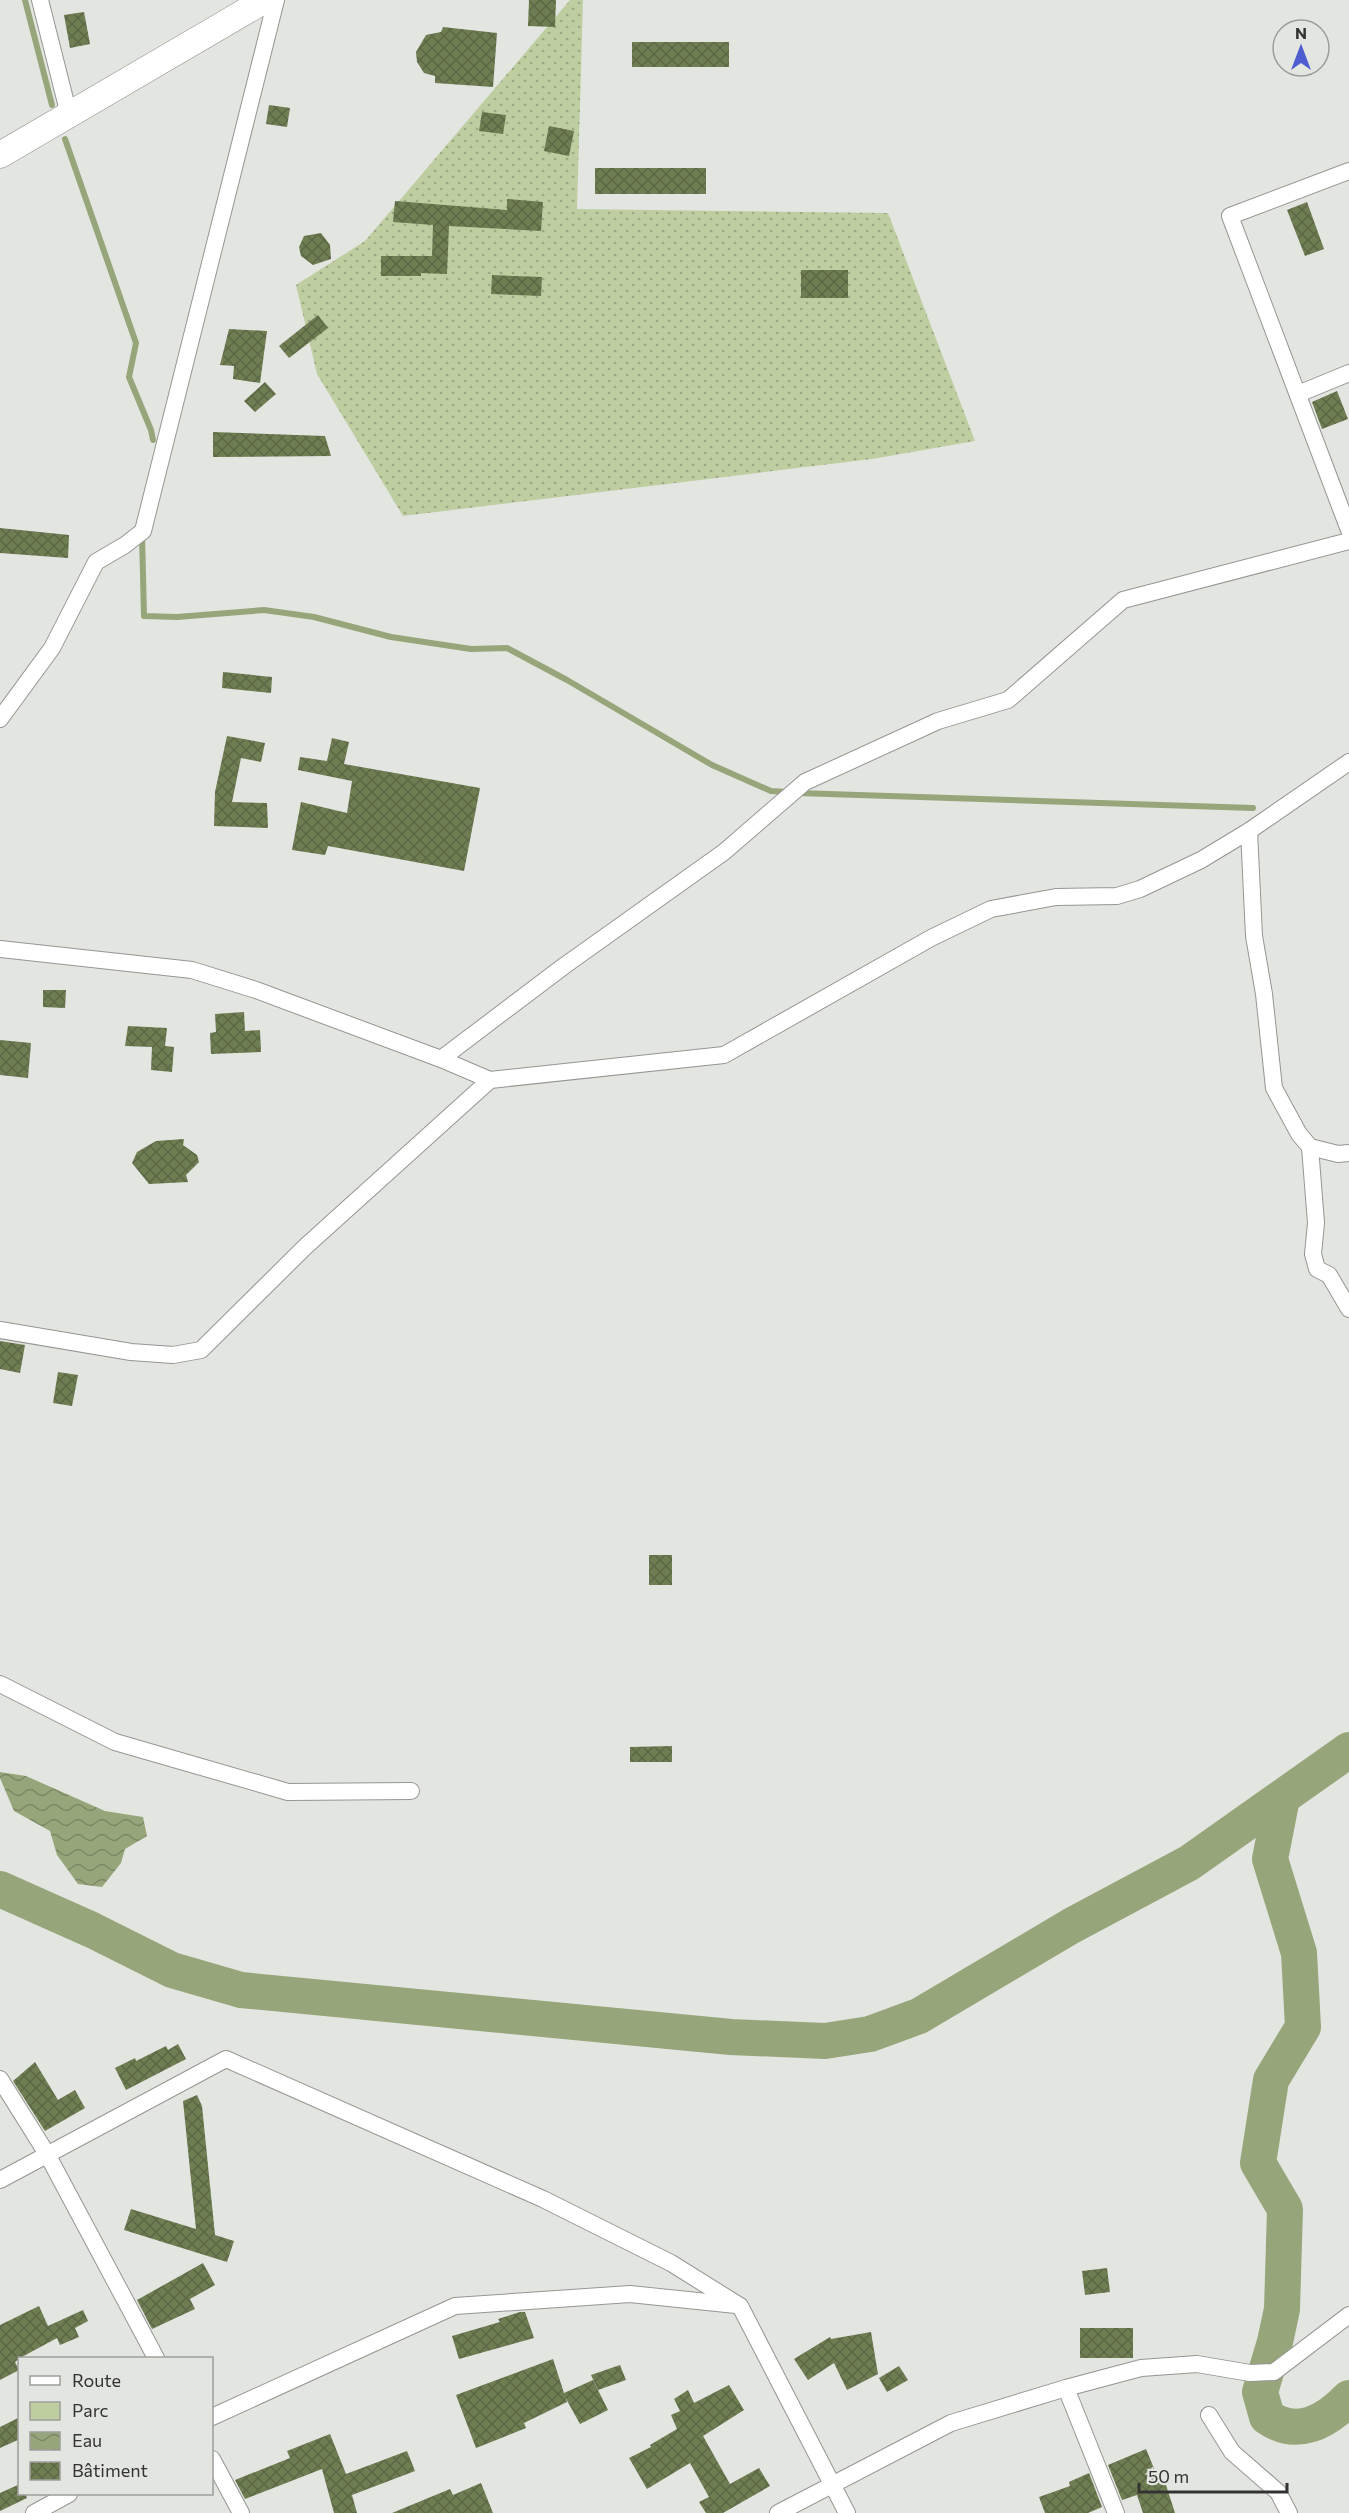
<svg xmlns="http://www.w3.org/2000/svg" width="1349" height="2513" viewBox="0 0 1349 2513" font-family="Commissioner,sans-serif">
<defs>
<pattern id="green-dots" width="8" height="8" patternUnits="userSpaceOnUse" patternTransform="scale(1.5)"><rect width="8" height="8" fill="#bfcea1"/><path d="M2 2h.1M6 6h.1" fill="none" stroke="#9ca884" stroke-width="1.8" stroke-linecap="round"/></pattern>
<pattern id="water-waves" width="16" height="10" patternUnits="userSpaceOnUse" patternTransform="scale(1.5)"><rect width="16" height="10" fill="#97a67a"/><path d="M0 5q4-4 8 0t8 0" fill="none" stroke="#7c8865"/></pattern>
<pattern id="building-cross-hatch" width="8" height="8" patternUnits="userSpaceOnUse" patternTransform="scale(1.5)"><rect width="8" height="8" fill="#6f7d52"/><path d="M0 0l8 8M0 8l8-8" fill="none" stroke="#5c6745"/></pattern>
</defs>
<rect width="100%" height="100%" fill="#e3e5e0"/>
<!-- green -->
<polygon fill="url(#green-dots)" points="570,0 583,0 577,209 888,213 975,441 872,459 403,516 317,374 296,285 365,241"/>
<!-- water -->
<polygon fill="url(#water-waves)" points="0,1772 26,1776 105,1811 143,1817 147,1836 125,1849 121,1863 102,1887 78,1884 57,1855 50,1831 14,1811 0,1778"/>
<g fill="none" stroke-linecap="round" stroke-linejoin="round">
<!-- stream -->
<g stroke="#97a67a" stroke-width="6">
<polyline points="25,0 52,105"/>
<polyline points="65,139 136,343 129,377 151,430 153,440"/>
<polyline points="142,535 144,616 177,617 264,610 314,617 391,637 471,649 507,648 567,680 712,765 771,791 788,792"/>
<polyline points="798,793 1253,808"/>
</g>
<!-- river -->
<g stroke="#97a67a" stroke-width="36">
<path d="M 1282,1798 L 1270,1859 L 1299,1953 L 1303,2027 L 1271,2080 L 1258,2163 L 1285,2209 L 1282,2309 L 1275,2342 L 1260,2392 L 1267,2417 C 1297,2438 1326,2422 1349,2398"/>
<polyline points="0,1889 92,1930 172,1970 241,1990 731,2037 825,2041 870,2034 919,2016 1071,1926 1189,1863 1349,1750"/>
</g>
</g>
<!-- building -->
<g fill="url(#building-cross-hatch)">
<polygon points="529,0 556,0 555,27 528,26"/>
<polygon points="84,12 90,44 70,48 64,15"/>
<polygon points="443,27 497,33 493,87 435,83 435,76 424,73 417,62 416,52 426,35 441,32"/>
<rect x="632" y="42" width="97" height="25"/>
<polygon points="269,105 290,108 287,127 266,124"/>
<polygon points="482,112 506,115 503,134 479,131"/>
<polygon points="549,126 574,131 569,156 544,151"/>
<rect x="595" y="168" width="111" height="26"/>
<polygon points="507,199 543,202 541,231 449,226 447,274 421,273 421,276 381,276 381,256 432,256 433,225 393,222 395,201 507,210"/>
<polygon points="1307,202 1324,249 1305,256 1287,210"/>
<polygon points="321,233 330,245 331,259 313,265 301,256 299,247 304,236"/>
<rect x="801" y="270" width="47" height="28"/>
<polygon points="492,275 542,277 541,296 491,294"/>
<polygon points="318,315 328,328 289,358 279,346"/>
<polygon points="229,329 267,331 260,383 233,379 234,366 220,365"/>
<polygon points="265,382 276,394 255,412 244,401"/>
<polygon points="1337,391 1348,419 1322,429 1312,402"/>
<polygon points="213,432 325,436 331,456 213,457"/>
<polygon points="0,528 69,535 68,558 0,553"/>
<polygon points="223,672 272,677 271,693 222,688"/>
<polygon points="227,736 265,743 261,762 241,758 232,802 267,803 268,828 214,826 215,792"/>
<polygon points="332,738 349,742 344,764 480,788 464,871 328,846 325,855 292,850 301,802 347,813 352,781 298,770 300,757 327,761"/>
<polygon points="43,990 66,990 65,1008 43,1007"/>
<polygon points="244,1012 245,1031 260,1030 261,1052 211,1054 210,1033 216,1032 215,1014"/>
<polygon points="128,1026 167,1028 165,1046 174,1047 172,1072 151,1070 152,1047 125,1046"/>
<polygon points="0,1040 31,1043 28,1078 0,1075"/>
<polygon points="184,1139 183,1145 197,1155 199,1162 186,1175 188,1182 149,1184 132,1163 137,1152 156,1141"/>
<polygon points="0,1341 25,1345 20,1373 0,1369"/>
<polygon points="58,1372 78,1375 72,1406 53,1403"/>
<rect x="649" y="1555" width="23" height="30"/>
<polygon points="672,1746 672,1762 630,1762 630,1747"/>
<polygon points="178,2044 186,2059 126,2090 115,2068 135,2058 136,2061 166,2046 168,2050"/>
<polygon points="35,2062 58,2100 75,2090 85,2108 45,2131 13,2081"/>
<polygon points="197,2095 202,2106 215,2235 234,2241 227,2262 124,2230 131,2209 196,2229 183,2101"/>
<polygon points="203,2263 215,2285 190,2299 195,2309 152,2329 137,2300"/>
<polygon points="1107,2268 1110,2292 1085,2295 1082,2271"/>
<polygon points="39,2306 48,2326 83,2310 88,2321 75,2328 79,2337 60,2345 57,2338 20,2358 15,2362 19,2370 0,2380 0,2325"/>
<polygon points="520,2312 525,2312 534,2338 459,2359 452,2336 500,2322 498,2319"/>
<rect x="1080" y="2328" width="53" height="30"/>
<polygon points="871,2332 878,2374 847,2390 834,2363 808,2380 794,2359 830,2337 831,2339"/>
<polygon points="553,2359 564,2393 593,2380 608,2410 580,2424 565,2397 567,2402 524,2423 526,2428 476,2448 456,2395"/>
<polygon points="620,2365 626,2380 598,2390 591,2375"/>
<polygon points="899,2366 908,2380 887,2392 879,2378"/>
<polygon points="729,2385 744,2410 703,2436 730,2484 759,2468 770,2486 723,2513 706,2513 699,2502 709,2497 690,2463 647,2489 629,2458 651,2447 650,2445 677,2429 671,2415 680,2411 674,2399 688,2390 694,2403"/>
<polygon points="20,2417 20,2439 0,2448 0,2427"/>
<polygon points="330,2434 346,2474 407,2451 415,2471 352,2495 357,2513 334,2513 322,2469 245,2499 235,2480 290,2458 287,2451"/>
<polygon points="1146,2449 1160,2483 1165,2482 1175,2513 1143,2513 1137,2495 1122,2500 1108,2465"/>
<polygon points="1089,2473 1102,2507 1088,2513 1045,2513 1039,2497 1070,2486 1069,2482"/>
<polygon points="481,2483 493,2513 392,2513 450,2489 453,2495"/>
<polygon points="20,2484 20,2493 25,2493 27,2498 0,2511 0,2493"/>
</g>
<g fill="none" stroke-linecap="round" stroke-linejoin="round">
<defs>
<g id="minor">
<polyline points="40,0 69,115"/>
<polyline points="1349,171 1230,216 1349,530"/>
<polyline points="1298,394 1349,373"/>
<polyline points="0,719 52,648 96,562 125,545 143,531 276,0"/>
<polyline points="1249,831 1254,936 1264,994 1274,1088 1299,1134 1310,1147 1338,1154 1349,1153"/>
<polyline points="0,949 192,970 256,990 441,1059 490,1080 724,1055 931,938 991,909 1056,897 1117,896 1140,889 1201,860 1249,831 1349,762"/>
<polyline points="441,1059 564,966 724,852 805,782 938,721 1008,700 1123,600 1349,541"/>
<polyline points="1310,1147 1316,1223 1313,1254 1317,1269 1329,1275 1349,1309"/>
<polyline points="0,1330 131,1352 173,1355 201,1350 305,1247 490,1080"/>
<polyline points="0,1684 115,1742 288,1792 411,1791"/>
<polyline points="0,2079 47,2154 156,2358"/>
<polyline points="0,2180 226,2059 543,2199 671,2263 740,2306 847,2513"/>
<polyline points="1066,2388 1116,2513"/>
<polyline points="1209,2415 1232,2452 1278,2492 1289,2513"/>
<polyline points="212,2417 455,2306 630,2294 736,2305"/>
<polyline points="212,2459 241,2513"/>
<polyline points="34,2513 69,2494"/>
<polyline points="778,2513 951,2423 1066,2388 1141,2368 1197,2364 1250,2373 1274,2372 1349,2315"/>
</g>
<polyline id="primary" points="0,155 265,0"/>
</defs>
<!-- minor casing -->
<use href="#minor" stroke="#959692" stroke-width="18"/>
<!-- primary casing -->
<use href="#primary" stroke="#959692" stroke-width="27"/>
<!-- minor -->
<use href="#minor" stroke="#fff" stroke-width="16"/>
<!-- primary -->
<use href="#primary" stroke="#fff" stroke-width="26"/>
</g>
<!-- legend -->
<rect x="18" y="2357" width="195" height="138" fill="#e3e5e0" stroke="#9d9e9a" stroke-width="1.5"/>
<rect x="30" y="2376" width="30" height="9" fill="#ffffff" stroke="#9d9e9a" stroke-width="1.5"/>
<text x="72" y="2387" font-size="18" fill="#333432">Route</text>
<rect x="30" y="2402" width="30" height="18" fill="#bfcea1" stroke="#9d9e9a" stroke-width="1.5"/>
<text x="72" y="2417" font-size="18" fill="#333432">Parc</text>
<rect x="30" y="2432" width="30" height="18" fill="url(#water-waves)" stroke="#9d9e9a" stroke-width="1.5"/>
<text x="72" y="2447" font-size="18" fill="#333432">Eau</text>
<rect x="30" y="2462" width="30" height="18" fill="url(#building-cross-hatch)" stroke="#9d9e9a" stroke-width="1.5"/>
<text x="72" y="2477" font-size="18" fill="#333432">Bâtiment</text>
<!-- north arrow -->
<g transform="translate(1301 48)"><circle r="28" fill="#e3e5e0" stroke="#9d9e9a" stroke-width="1.5"/>
<path d="M0-4.5L10 22L0 15L-10 22Z" fill="#4d5cd1"/>
<text y="-9" font-size="16" font-weight="bold" text-anchor="middle" fill="#333432">N</text>
</g>
<!-- scale -->
<path d="M1139 2483v9h148v-9" fill="none" stroke="#333432" stroke-width="3"/>
<text x="1148" y="2483" font-size="18" fill="#333432" stroke="#e3e5e0" stroke-width="4.5" paint-order="stroke">50 m</text>
</svg>
